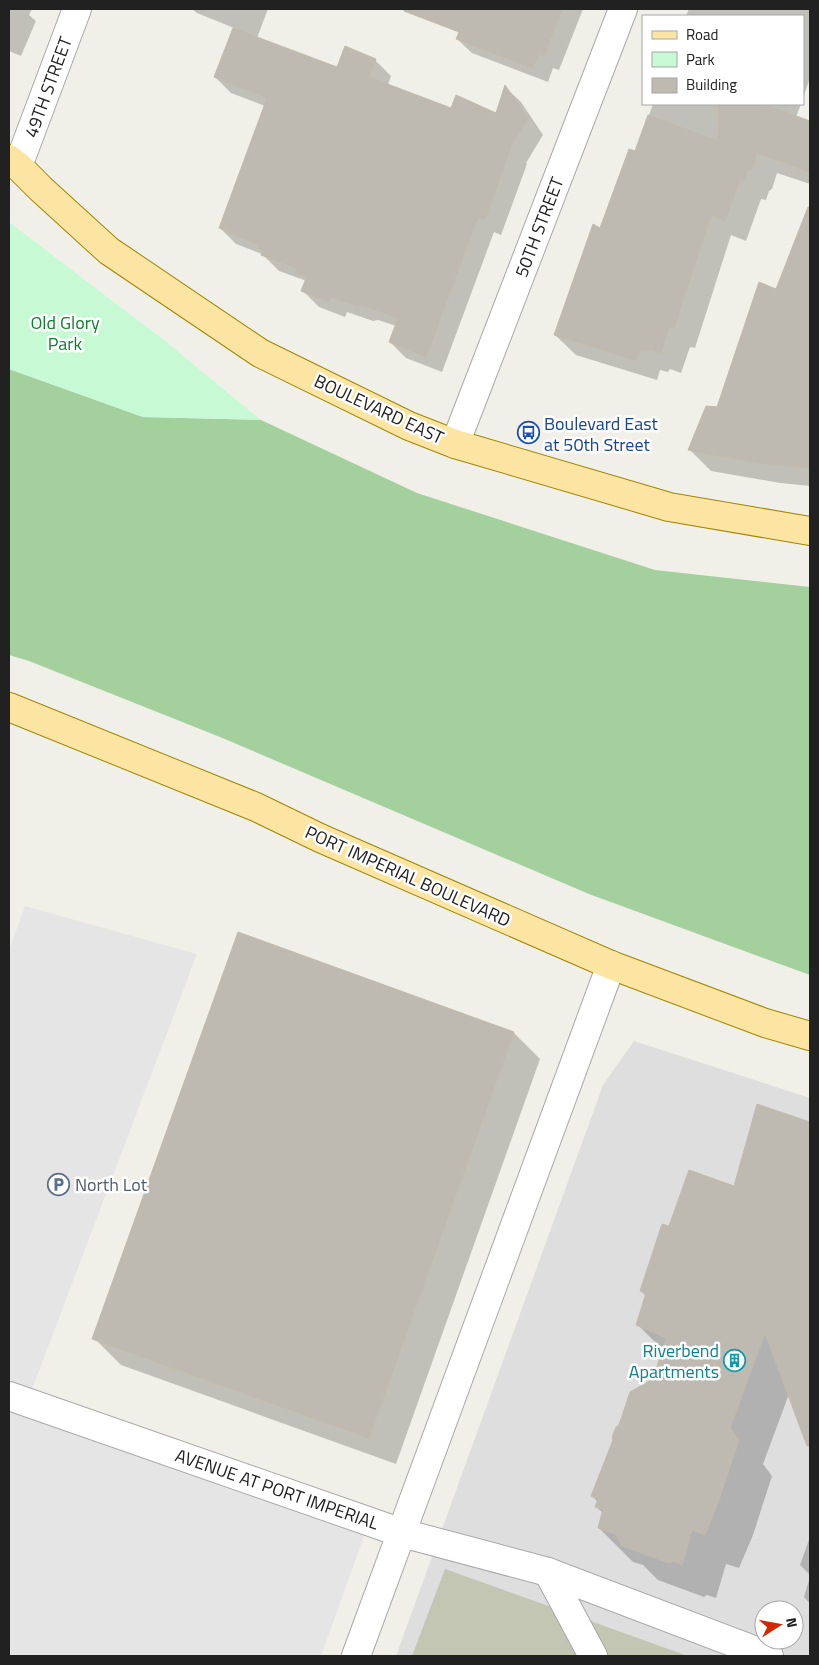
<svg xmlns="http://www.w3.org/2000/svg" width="819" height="1665" viewBox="0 0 819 1665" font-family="'Titillium Web',sans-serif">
<rect width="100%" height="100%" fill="#f1f0e8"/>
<!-- residential -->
<path fill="#dfdede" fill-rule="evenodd" d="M 634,1041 L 810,1098 L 810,1656 L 396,1656 L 603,1085 ZM 764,1610 L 794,1610 L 794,1640 L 764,1640 Z"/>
<!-- construction -->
<polygon fill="#c3c6b3" points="445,1569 688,1656 412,1656"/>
<!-- forest -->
<polygon fill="#a3d09d" points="9,369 143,417 261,420 417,493 655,570 810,587 810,975 589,894 220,737 29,661 9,655"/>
<!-- park -->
<polygon fill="#c7fad4" points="9,222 165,341 261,420 143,417 9,369"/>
<!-- parking -->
<polygon fill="#e5e5e5" points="25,906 197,954 23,1413 366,1531 321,1656 9,1656 9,950"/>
<!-- shadow -->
<g fill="#0003">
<polygon points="9,9 32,9 29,15 36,21 21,56 9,51"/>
<polygon points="192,9 268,9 257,38 338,68 375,60 391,76 388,85 451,110 496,115 505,87 521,102 543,135 526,163 527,164 501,235 494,232 442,372 406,358 390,342 396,326 378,320 373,321 347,312 345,317 319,307 303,291 306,282 304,280 279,271 262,254 236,244 220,228 265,106 231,93 215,77 234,28 197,13"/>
<polygon points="463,9 583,9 559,70 553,68 548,82 472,53 457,39 459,33 456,30"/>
<polygon points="689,9 810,9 810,58 809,68 810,69 810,78 803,98 803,16 686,16"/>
<polygon points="653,104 801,104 796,117 810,123 810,184 777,173 772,189 769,191 766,200 761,199 746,241 731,235 695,348 690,347 681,373 670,369 668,372 660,370 657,380 576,355 555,335 636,152"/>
<polygon points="810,205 810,486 780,483 711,471 690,450 717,408 777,290"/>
<polygon points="514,1033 540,1059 396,1464 121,1365 94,1338"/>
<polygon points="757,1106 810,1124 810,1418 791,1398 789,1394 763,1464 772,1476 753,1535 739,1568 726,1564 716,1598 707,1595 704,1597 658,1580 643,1565 633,1562 599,1528 603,1513 596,1507 598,1502 592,1496 654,1380 664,1351 638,1325 646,1296 641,1291 670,1228 735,1188"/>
<polygon points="810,1537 810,1575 800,1565"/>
<polygon points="810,1577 810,1604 804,1597"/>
</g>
<!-- building -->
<g fill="#beb9b1" stroke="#c3baaa">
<polygon points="404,9 562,9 544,56 538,54 533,68 456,39 459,32 404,11"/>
<polygon points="233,28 337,67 345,46 376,59 369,77 451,108 456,95 496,113 505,85 528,118 510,147 511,147 485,220 478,217 426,357 389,342 398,318 362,305 357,306 331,297 329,302 301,291 307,276 295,273 297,268 261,255 264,250 258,248 259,245 219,228 267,98 214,77"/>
<polygon points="719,104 763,104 810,121 810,172 757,153 752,169 748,170 745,180 740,179 725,221 711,215 674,328 669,327 661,353 649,349 648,352 640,350 636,360 554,335 593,224 600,228 629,149 635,151 648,115 718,141"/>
<polygon points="808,207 810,207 810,468 758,463 688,450 706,406 717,407 759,282 776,289"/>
<polygon points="238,932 514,1032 369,1438 92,1339"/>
<polygon points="757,1104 810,1122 810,1446 807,1446 765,1333 730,1428 739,1440 719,1500 705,1535 692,1530 682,1565 673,1561 669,1563 622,1546 615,1534 598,1528 603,1509 595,1507 598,1499 591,1496 613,1440 612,1437 616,1427 619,1425 630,1392 653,1379 666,1338 636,1325 646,1293 640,1291 662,1224 669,1226 689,1170 734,1186"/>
</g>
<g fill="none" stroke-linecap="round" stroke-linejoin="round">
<defs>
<g id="minor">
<polyline points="455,444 623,9"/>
<polyline points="9,1396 402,1533 548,1572 769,1656"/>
<polyline points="548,1572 593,1656"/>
<polyline points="356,1656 611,965"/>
</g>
<polyline id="tertiary" points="18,166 77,9"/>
<g id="primary">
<polyline points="9,159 18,166 41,189 109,251 260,353 409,426 455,444 669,507 810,531"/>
<polyline points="9,707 256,807 320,838 611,965 765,1023 810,1036"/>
</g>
</defs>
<!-- minor casing -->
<use href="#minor" stroke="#a8a8a8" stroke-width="30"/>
<!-- tertiary casing -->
<use href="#tertiary" stroke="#a8a8a8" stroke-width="30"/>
<!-- primary casing -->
<use href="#primary" stroke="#9e8601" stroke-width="30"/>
<!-- minor -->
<use href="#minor" stroke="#fff" stroke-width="28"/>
<!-- tertiary -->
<use href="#tertiary" stroke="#fff" stroke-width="28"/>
<!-- primary -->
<use href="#primary" stroke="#fce5a3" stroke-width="28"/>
</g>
<!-- icons -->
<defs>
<symbol id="bus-ring" viewBox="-11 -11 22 22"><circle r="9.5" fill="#fff" stroke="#1a4fb4" stroke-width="1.5"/><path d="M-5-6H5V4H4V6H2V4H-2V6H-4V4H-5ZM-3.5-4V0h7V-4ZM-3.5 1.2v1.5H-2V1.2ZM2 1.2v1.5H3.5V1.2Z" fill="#1a4fb4"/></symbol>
<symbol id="parking-ring" viewBox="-11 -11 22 22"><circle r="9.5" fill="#fff" stroke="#5c6f8a" stroke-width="1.5"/><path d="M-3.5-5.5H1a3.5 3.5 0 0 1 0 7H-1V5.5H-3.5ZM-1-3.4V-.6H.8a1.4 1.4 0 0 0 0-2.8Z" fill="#5c6f8a"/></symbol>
<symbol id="building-ring" viewBox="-11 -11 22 22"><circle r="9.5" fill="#fff" stroke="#0f9aa8" stroke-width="1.5"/><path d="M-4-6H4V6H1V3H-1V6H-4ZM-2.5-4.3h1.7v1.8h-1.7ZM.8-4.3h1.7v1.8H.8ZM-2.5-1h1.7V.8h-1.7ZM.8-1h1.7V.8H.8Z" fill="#0f9aa8"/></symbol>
</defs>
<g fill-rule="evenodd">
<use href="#bus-ring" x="516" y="420" width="25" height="25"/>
<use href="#parking-ring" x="46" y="1172" width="25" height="25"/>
<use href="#building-ring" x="722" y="1348" width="25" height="25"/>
</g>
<g text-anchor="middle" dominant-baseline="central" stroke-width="5" stroke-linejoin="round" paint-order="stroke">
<!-- street labels -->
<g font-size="18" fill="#212121" stroke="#fff">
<text transform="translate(48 87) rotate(-70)">49TH STREET</text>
<text transform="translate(539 227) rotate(-69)">50TH STREET</text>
<text transform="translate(379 409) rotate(25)">BOULEVARD EAST</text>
<text transform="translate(408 876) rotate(24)">PORT IMPERIAL BOULEVARD</text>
<text transform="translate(277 1489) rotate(19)">AVENUE AT PORT IMPERIAL</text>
</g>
<!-- park labels -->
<g font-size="18" fill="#0c822c" stroke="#fff">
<text x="65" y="322">Old Glory<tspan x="65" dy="21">Park</tspan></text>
</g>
<!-- transit labels -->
<g font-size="18" fill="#164399" stroke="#fff" text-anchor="start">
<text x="544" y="423">Boulevard East<tspan x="544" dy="21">at 50th Street</tspan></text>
</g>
<!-- service labels -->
<g font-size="18" fill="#4e5e75" stroke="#fff" text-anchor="start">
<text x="75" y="1184">North Lot</text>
</g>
<!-- culture labels -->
<g font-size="18" fill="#0d838f" stroke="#fff" text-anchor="end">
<text x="719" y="1350">Riverbend<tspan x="719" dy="21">Apartments</tspan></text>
</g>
</g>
<!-- border -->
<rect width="819" height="1665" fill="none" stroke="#212121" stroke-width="20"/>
<!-- legend -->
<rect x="642" y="15" width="162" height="90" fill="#ffffff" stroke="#a6a6a6"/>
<rect x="652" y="31" width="25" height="8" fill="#fce5a3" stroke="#a6a6a6"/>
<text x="686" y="40" font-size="15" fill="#212121">Road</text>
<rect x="652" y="52" width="25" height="15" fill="#c7fad4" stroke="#a6a6a6"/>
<text x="686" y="65" font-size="15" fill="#212121">Park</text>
<rect x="652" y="78" width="25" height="15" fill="#beb9b1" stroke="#a6a6a6"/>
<text x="686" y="90" font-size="15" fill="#212121">Building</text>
<!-- north arrow -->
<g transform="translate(779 1625) rotate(79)"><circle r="24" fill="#ffffff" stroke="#a6a6a6"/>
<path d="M0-4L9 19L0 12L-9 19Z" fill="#d22701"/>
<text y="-8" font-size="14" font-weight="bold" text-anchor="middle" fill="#212121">N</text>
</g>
</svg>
